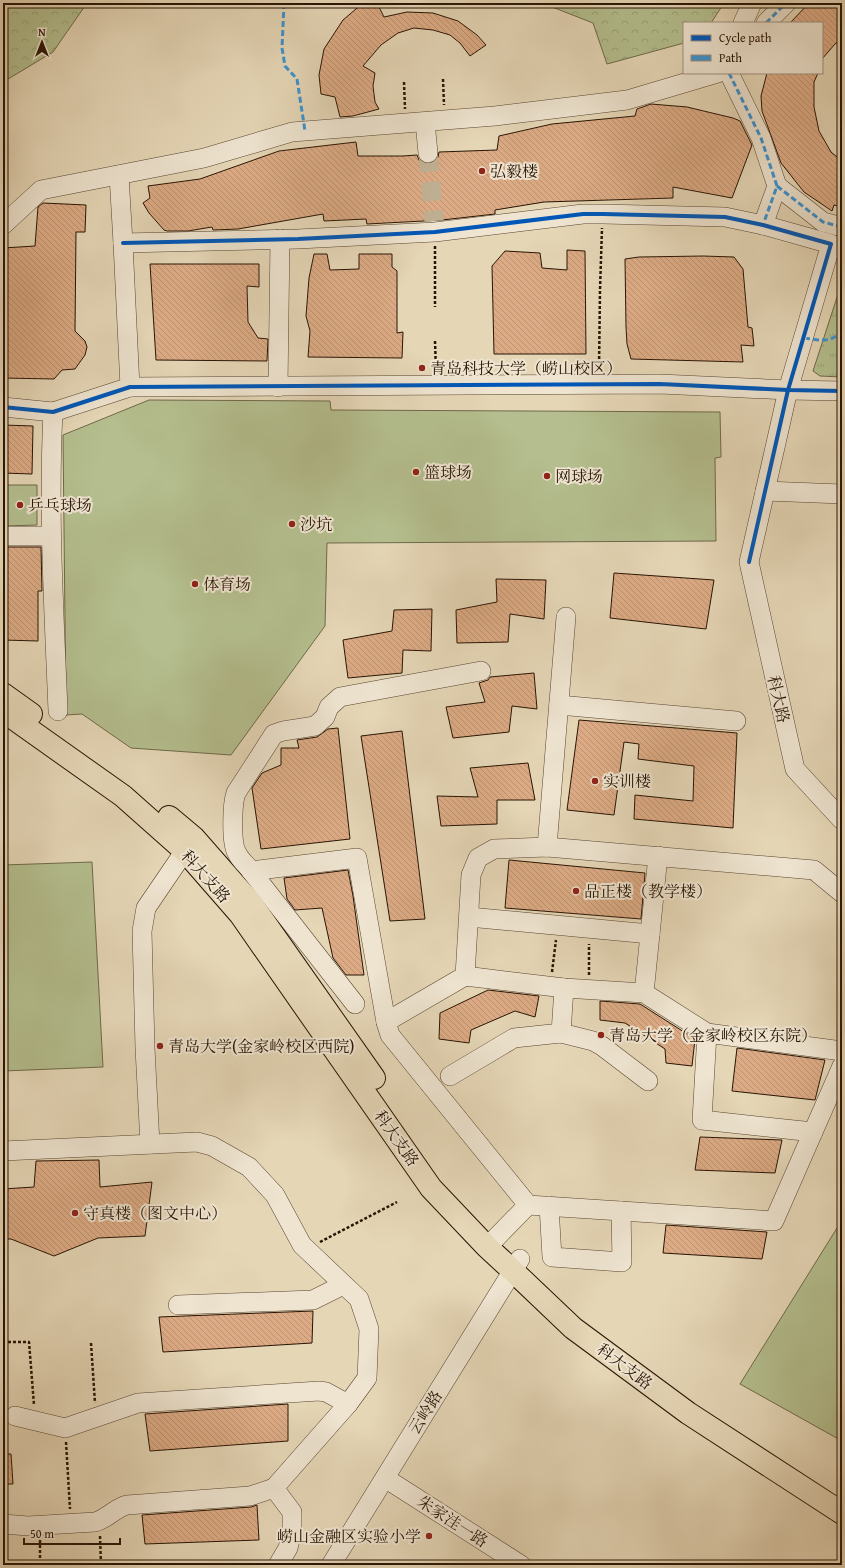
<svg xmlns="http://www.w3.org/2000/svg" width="845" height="1568" viewBox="0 0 845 1568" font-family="'Gentium Book Plus','Noto Serif SC',serif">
<defs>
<pattern id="grass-tufts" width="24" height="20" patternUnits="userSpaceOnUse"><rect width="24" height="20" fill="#b4be8e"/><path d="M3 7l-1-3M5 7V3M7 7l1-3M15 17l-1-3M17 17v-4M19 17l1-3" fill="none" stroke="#9ba279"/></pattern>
<pattern id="forest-crowns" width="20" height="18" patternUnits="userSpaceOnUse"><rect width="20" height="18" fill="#b4be8e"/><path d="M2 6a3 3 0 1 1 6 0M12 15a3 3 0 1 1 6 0" fill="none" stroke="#9ba279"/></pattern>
<pattern id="building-back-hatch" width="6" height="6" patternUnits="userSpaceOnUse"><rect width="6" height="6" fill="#dcab85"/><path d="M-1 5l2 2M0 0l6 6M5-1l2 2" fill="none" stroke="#bd9271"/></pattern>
</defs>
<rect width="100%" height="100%" fill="#e5d6b6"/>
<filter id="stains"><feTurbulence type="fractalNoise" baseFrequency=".005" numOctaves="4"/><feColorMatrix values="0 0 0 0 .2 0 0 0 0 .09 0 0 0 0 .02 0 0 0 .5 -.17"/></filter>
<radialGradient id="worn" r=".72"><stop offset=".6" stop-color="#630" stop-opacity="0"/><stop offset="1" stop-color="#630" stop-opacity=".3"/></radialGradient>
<!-- grass -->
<polygon fill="url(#grass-tufts)" stroke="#6e6949" points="842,282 842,377 820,376 813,371"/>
<!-- forest -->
<g fill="url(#forest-crowns)" stroke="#6e6949">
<polygon points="3,3 87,3 53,52 3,82"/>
<polygon points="542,3 724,3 711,23 684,23 684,43 607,64 593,23"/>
</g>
<!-- park -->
<g fill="#b4be8e" stroke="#6e6949">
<polygon points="149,400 330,401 331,410 720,412 721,457 715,458 716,541 327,543 325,626 231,755 131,748 82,714 66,715 63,435"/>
<polygon points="3,485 37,485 37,525 3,526"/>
<polygon points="92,862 103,1067 3,1071 3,865"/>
<polygon points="842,1220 842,1441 740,1384"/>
</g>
<!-- building -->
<g fill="url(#building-back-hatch)" stroke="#291404">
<polygon points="363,3 377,3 384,17 407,12 433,13 458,21 477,35 486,45 470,56 460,43 450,35 433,30 414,28 398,33 381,45 363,66 375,73 373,86 375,102 379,109 353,116 340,117 335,97 321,94 319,75 324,49 343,20"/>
<polygon points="809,3 842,3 842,39 835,44 822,59 822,23 790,23"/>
<polygon points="767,73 818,73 814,82 814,107 819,131 831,152 842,161 842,207 834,205 832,211 804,192 781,163 762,111 761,96"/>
<polygon points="651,104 687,107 733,118 740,121 752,145 732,198 673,187 673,198 544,202 495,210 495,214 442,220 367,224 366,219 324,221 323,214 238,229 213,230 212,227 188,231 167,231 164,230 149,213 143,203 150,198 148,186 200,179 279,151 356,142 358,156 403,156 417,155 419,160 423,163 429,164 435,162 438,157 439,152 497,150 499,136 552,124 635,116 637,109"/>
<polygon points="43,203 86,205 85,232 76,232 75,331 85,341 87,347 85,355 75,369 62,370 54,379 3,378 3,248 35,246 38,207"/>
<polygon points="567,250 585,251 586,354 494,354 492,266 505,251 540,253 542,268 567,270"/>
<polygon points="314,254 327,254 330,270 359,269 359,254 392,254 392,267 397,271 397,333 403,332 402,358 308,357 310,331 306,316 309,278"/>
<polygon points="703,256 734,257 743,269 748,327 752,328 754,346 741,345 743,362 631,359 627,344 626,327 625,259 639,257"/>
<polygon points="150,264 259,264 259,287 247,286 248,322 258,338 268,339 267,361 156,360"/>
<polygon points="3,425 33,426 32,474 3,473"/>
<polygon points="3,547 41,547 42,591 38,591 38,641 3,640"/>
<polygon points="614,573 714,580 706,629 610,618"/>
<polygon points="496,579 546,580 544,619 510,614 508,642 457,643 456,610 497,602"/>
<polygon points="432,609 431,651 403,650 402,673 348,678 343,640 392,631 394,610"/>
<polygon points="534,673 537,709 512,706 509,732 453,738 446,707 485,702 479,683 488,680 490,677"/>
<polygon points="579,720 737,733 733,828 634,819 635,795 693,801 694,766 638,759 639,744 624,742 614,815 567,810"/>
<polygon points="338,728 350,839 261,849 252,788 262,773 281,765 281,748 299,748 297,740 317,737 328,729"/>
<polygon points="402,731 425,919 390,921 361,736"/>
<polygon points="528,763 535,800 497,800 497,824 441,826 437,796 478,797 470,768"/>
<polygon points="509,860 645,873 641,919 505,908"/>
<polygon points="348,870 353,896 364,975 346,975 333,958 322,908 295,910 287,899 284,878"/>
<polygon points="488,990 539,996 535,1017 515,1011 471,1030 469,1043 439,1039 440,1013"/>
<polygon points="600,1001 640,1004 695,1039 692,1066 666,1063 665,1049 625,1023 600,1020"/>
<polygon points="737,1048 825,1060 815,1100 732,1091"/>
<polygon points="700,1137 782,1140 775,1173 695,1170"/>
<polygon points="99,1160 100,1187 152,1182 145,1236 98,1238 54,1256 11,1239 3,1239 3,1189 34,1187 36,1161"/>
<polygon points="666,1225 767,1232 762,1259 663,1253"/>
<polygon points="313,1311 312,1343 163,1352 159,1317"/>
<polygon points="288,1404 288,1441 150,1451 145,1414"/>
<polygon points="3,1454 11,1454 13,1484 3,1484"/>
<polygon points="257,1505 259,1540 145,1544 142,1515 251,1507"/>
</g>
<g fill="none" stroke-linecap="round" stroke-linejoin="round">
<!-- minor-tunnel -->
<polyline stroke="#bfaf92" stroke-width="19" stroke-dasharray="19 10" stroke-linecap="butt" points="428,153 434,221"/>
<defs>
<g id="minor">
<polyline points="743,23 752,3"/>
<polyline points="766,23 786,3"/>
<polyline points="729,73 761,138 777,186 763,225"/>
<polyline points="425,122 428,153"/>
<polyline points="119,175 123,243 130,387"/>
<polyline points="777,186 823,222 842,227"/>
<polyline points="3,225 41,190 204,158 292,132 495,116 627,100 718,73"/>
<polyline points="123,243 298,239 435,232 583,214 603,214 725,217 763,225 831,244 788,390 749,562 795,769 842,820"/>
<polyline points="278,387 280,239"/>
<polyline points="3,407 53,412 130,387 660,384 788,390 842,391"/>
<path d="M 53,412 C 48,512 54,611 58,711"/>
<polyline points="765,491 842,494"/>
<polyline points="3,536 51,536"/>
<polyline points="559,705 736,721"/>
<polyline points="547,847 566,617"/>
<path d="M 251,871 C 247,865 240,860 237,853 C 231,844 232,804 236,793 L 274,734 L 283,731 L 315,726 L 325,717 L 329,707 L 340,697 L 481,671"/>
<polyline points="469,917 650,934"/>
<polyline points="465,976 564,988 644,993 707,1033 842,1051"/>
<polyline points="644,993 658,856"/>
<polyline points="355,1004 251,871 357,858 386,1022 390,1035 528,1205 487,1247"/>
<polyline points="386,1022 465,976 471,875 478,858 494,849 547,847 814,870 842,893"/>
<polyline points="561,1033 593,1041 602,1046 648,1081"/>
<polyline points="707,1033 702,1120 813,1132"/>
<polyline points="450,1076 514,1038 561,1033 564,988"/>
<polyline points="150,1144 145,1048 142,931 146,908 193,839"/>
<path d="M 3,1151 L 197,1142 L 212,1146 L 249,1167 L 275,1195 L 302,1245 L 359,1299 L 369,1329 L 367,1378 L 348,1404 L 274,1488 L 250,1496 L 127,1505 C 115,1508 107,1519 95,1522 L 28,1526 L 3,1524"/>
<polyline points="528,1205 774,1221 842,1066"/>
<polyline points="549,1206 552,1257 622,1262 621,1211"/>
<polyline points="178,1305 313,1300 343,1285"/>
<polyline points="15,1416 65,1428 138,1403 319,1391 326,1392 348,1404"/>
<polyline points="385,1478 521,1565"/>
<polyline points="274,1488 292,1512 292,1532 288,1548 278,1565"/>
<polyline points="331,1565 520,1259"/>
</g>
<g id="major">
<polyline points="3,694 31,714"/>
<polyline points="3,711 123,796 185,851 240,914 431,1188 487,1247 512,1270 573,1328 688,1413 842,1513"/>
<polyline points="169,817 194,838 251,903 374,1078"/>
</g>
</defs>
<!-- minor casing -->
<use href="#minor" stroke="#584430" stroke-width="20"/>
<!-- major casing -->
<use href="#major" stroke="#291404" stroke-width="24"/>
<!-- path -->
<g stroke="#291404" stroke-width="2.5" stroke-dasharray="3 2" stroke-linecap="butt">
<polyline points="443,79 444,105"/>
<polyline points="404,82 405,109"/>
<polyline points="435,246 435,307"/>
<polyline points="435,341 436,370"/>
<polyline points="599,369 600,290 602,228"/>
<polyline points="552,972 556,940"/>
<polyline points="589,975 589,944"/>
<polyline points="320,1242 397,1202"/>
<polyline points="3,1342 29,1342 34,1405"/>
<polyline points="91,1343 95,1403"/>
<polyline points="66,1442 70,1509"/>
<polyline points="100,1536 101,1565"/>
<polyline points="40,1540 40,1565"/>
</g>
<!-- minor -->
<use href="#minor" stroke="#eee4d0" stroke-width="19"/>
<!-- major -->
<use href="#major" stroke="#e5d6b6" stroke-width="22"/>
<!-- quiet -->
<g stroke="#3c93d1" stroke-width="3" stroke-dasharray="6 3" stroke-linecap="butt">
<polyline points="284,3 282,48 285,66 297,79 305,131"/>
<polyline points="766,23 786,3"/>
<polyline points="729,73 761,138 777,186 763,225"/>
<polyline points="777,186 823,222 842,227"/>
<path d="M 804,338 C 818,340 833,344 842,330"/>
</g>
<defs>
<g id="cycleway">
<polyline points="123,243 298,239 435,232 583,214 603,214 725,217 763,225 831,244 788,390 749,562"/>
<polyline points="3,407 53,412 130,387 660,384 788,390 842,391"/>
</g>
</defs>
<!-- cycleway casing -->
<use href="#cycleway" stroke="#eee4d0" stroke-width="6"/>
<!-- cycleway -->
<use href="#cycleway" stroke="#0057b8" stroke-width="4"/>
</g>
<!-- markers -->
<g fill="#8f2418" stroke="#eee4d0" stroke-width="1.5">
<circle cx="482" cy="171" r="4"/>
<circle cx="422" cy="368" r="4"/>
<circle cx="416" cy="472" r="4"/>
<circle cx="547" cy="476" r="4"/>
<circle cx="20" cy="505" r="4"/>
<circle cx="292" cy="524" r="4"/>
<circle cx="195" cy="584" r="4"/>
<circle cx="595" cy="781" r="4"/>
<circle cx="576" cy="891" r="4"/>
<circle cx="601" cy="1035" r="4"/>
<circle cx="160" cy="1046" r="4"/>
<circle cx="75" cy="1213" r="4"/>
<circle cx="429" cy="1536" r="4"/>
</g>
<g text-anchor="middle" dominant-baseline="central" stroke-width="4" stroke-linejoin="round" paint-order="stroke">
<!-- poi labels -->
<g font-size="16" fill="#291404" stroke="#eee4d0" text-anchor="start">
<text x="490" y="171">弘毅楼</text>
<text x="430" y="368">青岛科技大学（崂山校区）</text>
<text x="424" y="472">篮球场</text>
<text x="555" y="476">网球场</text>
<text x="28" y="505">乒乓球场</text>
<text x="300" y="524">沙坑</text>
<text x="203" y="584">体育场</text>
<text x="603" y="781">实训楼</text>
<text x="584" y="891">品正楼（教学楼）</text>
<text x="609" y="1035">青岛大学（金家岭校区东院）</text>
<text x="168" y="1046">青岛大学(金家岭校区西院)</text>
<text x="83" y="1213">守真楼（图文中心）</text>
<text x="421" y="1536" text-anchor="end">崂山金融区实验小学</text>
</g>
<!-- street labels -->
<g font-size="16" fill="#291404" stroke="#eee4d0">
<text transform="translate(779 699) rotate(77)">科大路</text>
<text transform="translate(206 876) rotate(48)">科大支路</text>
<text transform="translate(397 1138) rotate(55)">科大支路</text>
<text transform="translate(625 1366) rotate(37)">科大支路</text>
<text transform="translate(425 1412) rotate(-58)">云岭路</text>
<text transform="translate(453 1521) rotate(33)">朱家洼一路</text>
</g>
</g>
<!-- margin -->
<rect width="845" height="1568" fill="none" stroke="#e5d6b6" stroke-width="16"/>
<rect x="4" y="4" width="837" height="1560" fill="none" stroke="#291404" stroke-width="2"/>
<rect x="8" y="8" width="829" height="1552" fill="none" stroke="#291404"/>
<!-- legend -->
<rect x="683" y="22" width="140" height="52" fill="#eee4d0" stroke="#9f917e"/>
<rect x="691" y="35" width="20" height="6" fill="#0057b8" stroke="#9f917e"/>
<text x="719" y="42" font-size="12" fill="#291404">Cycle path</text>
<rect x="691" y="55" width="20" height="6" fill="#3c93d1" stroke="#9f917e"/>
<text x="719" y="62" font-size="12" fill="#291404">Path</text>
<!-- north arrow -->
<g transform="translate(42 42)" stroke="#eee4d0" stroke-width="3" paint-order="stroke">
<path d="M0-3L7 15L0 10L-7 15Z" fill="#291404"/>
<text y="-6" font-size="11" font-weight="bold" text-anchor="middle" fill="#291404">N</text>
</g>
<!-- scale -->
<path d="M24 1538v6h96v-6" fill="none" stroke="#291404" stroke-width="2"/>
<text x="30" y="1538" font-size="12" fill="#291404" stroke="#eee4d0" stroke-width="3" paint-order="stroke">50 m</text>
<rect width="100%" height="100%" filter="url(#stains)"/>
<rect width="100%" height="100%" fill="url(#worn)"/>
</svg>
